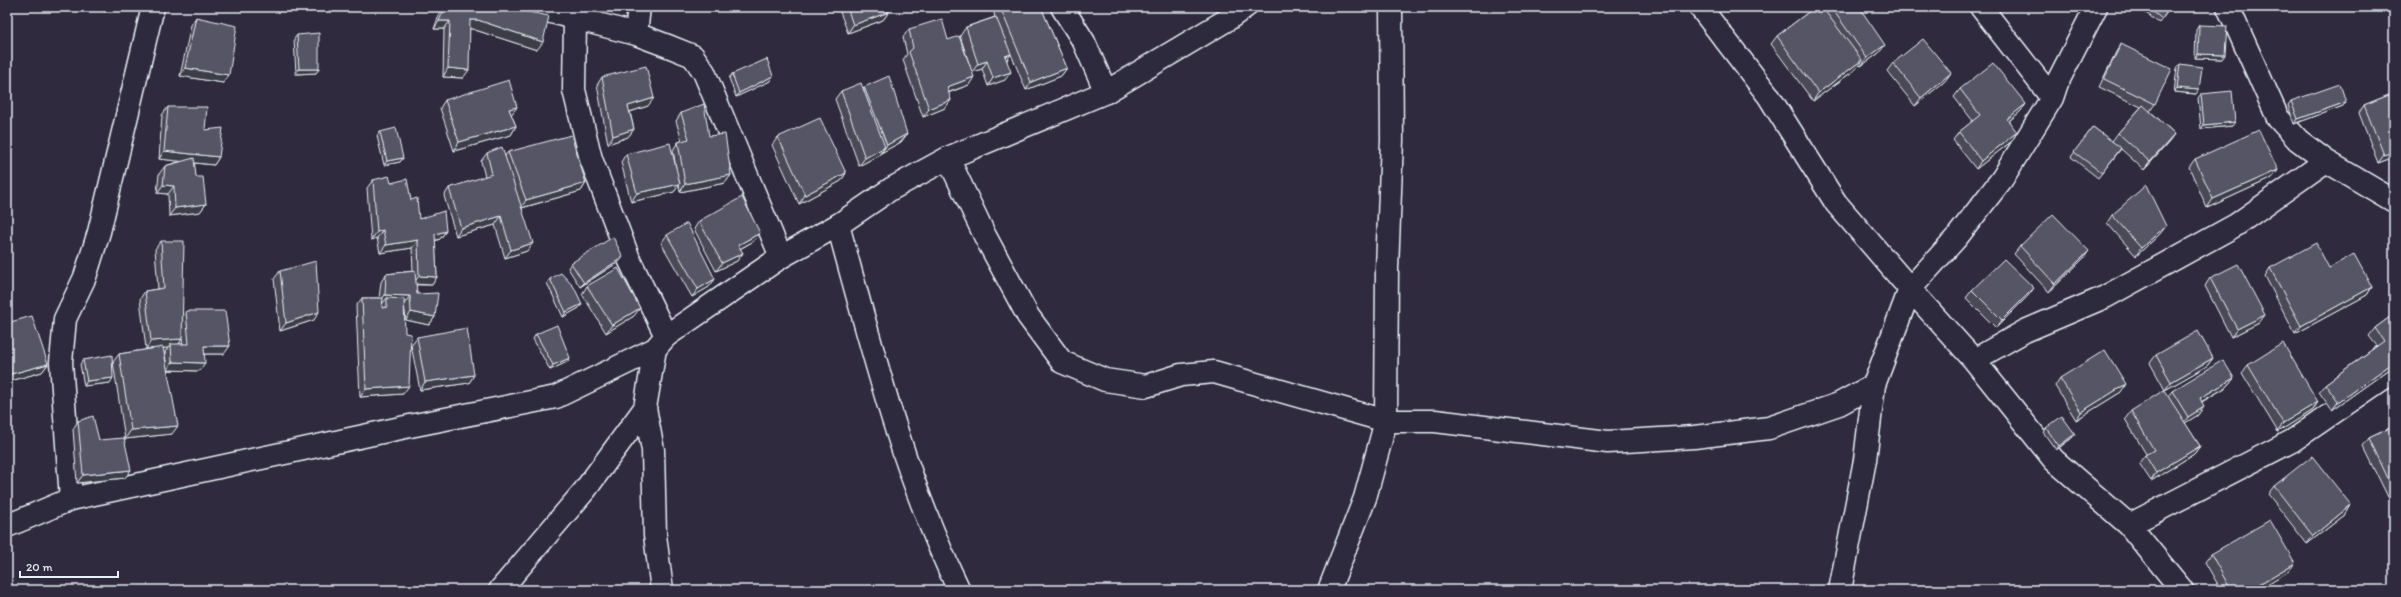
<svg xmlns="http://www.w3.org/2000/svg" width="2401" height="597" font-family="Itim,sans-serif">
<rect width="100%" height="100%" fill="#2f2a3d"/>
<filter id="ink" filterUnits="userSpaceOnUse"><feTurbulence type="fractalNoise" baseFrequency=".025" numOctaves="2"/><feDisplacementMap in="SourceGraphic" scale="8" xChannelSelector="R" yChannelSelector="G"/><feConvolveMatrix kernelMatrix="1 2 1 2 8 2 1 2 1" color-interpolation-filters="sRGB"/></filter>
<g filter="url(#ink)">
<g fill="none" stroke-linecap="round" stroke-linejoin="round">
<defs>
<path id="minor" d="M532,7L636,34L668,46L693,56L704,72L781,257
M1062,7L1084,42L1106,92
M1700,7L1768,95L1836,203L1910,289L1974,360L2054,460L2129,525L2182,590
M1981,7L2052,98
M2228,7L2278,118L2298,140L2326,161L2394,201
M575,20L574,90L591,159L629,259L666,336
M636,34L639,7
M948,158L985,236L1028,316L1062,362L1105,380L1146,386L1181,375L1214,372L1386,421H1435L1608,442L1694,437L1769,428L1839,404L1874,385
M838,225C872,348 903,475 959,590
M1974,360L2025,331L2105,297L2236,225L2326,161
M645,408L653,450L655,535L662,590
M71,499L61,362L65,319L85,277L99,232L153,7
M2129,525L2292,441L2394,371
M500,590L585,490L645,408L655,349
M1329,590L1365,498L1386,421L1387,269L1392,140L1391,7
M1840,590L1865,460L1874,385L1910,289L1957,237L2002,179L2052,98L2057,83L2096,7"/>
<path id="tertiary" d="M7,526L71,499L410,426L556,397L655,349L666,336L781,257L838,225L891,189L948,158L1106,92L1230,18L1245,7"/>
</defs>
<use href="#minor" stroke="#e8f1f8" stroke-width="25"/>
<use href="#tertiary" stroke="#e8f1f8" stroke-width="25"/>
<use href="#minor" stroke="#2f2a3d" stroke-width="22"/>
<use href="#tertiary" stroke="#2f2a3d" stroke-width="22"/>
</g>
<path fill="#4b4957" stroke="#e8f1f8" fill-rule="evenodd" d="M96,7H108L105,12Z
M442,7H505L537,50L472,29L470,28L463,78L443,77L444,29H434Z
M838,7H887L889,12L883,20L848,33Z
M998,7H1041L1067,68L1061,76L1026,90L1011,54L1007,60L1005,80L988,86L982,69L973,72L969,85L948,93L951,100L945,108L923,117L903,60L907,54L903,37L909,29L948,40L970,66L960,36L966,27L995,17L994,14Z
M1815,7H1859L1879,53L1861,66L1859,64L1856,69L1813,101L1771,44L1777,36Z
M2138,7H2171L2159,23Z
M196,17L223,83L180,76L191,25Z
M2199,25L2222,59L2195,58L2196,30Z
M297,35L319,69L316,73L296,74L294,39Z
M2121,44L2155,104L2150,111L2175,134L2169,142L2144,170L2121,149L2098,178L2071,157L2093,127L2116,145L2112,141L2118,133L2141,107L2099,87L2116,52Z
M1893,63L1945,81L1915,106L1887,71Z
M2180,64L2196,94L2174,92L2177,68Z
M732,74L770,81L736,97L729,78Z
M602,77L648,106L630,112L634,129L628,137L608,144L597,85Z
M864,87L907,134L901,142L881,153L879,155L859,166L835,99L841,91L863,88Z
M1960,89L2026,104L2020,112L2009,121L2012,141L1976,169L1953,140L1959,132L1973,121L1954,97Z
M2394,93V157L2378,163L2359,113L2364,105Z
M2201,94L2232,126L2201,129L2198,98Z
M445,100L517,107L511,114L516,126L511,135L454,151L440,108Z
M2291,101L2346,102L2343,106L2294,124L2288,105Z
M168,107L205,130L219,157L214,165L194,163L196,177L206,204L200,212L169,216L168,194L157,193L159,174L165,166L181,161L159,159L162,115Z
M681,113L709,136L731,175L725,183L680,192L679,185L674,192L631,202L621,162L626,154L676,168L673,150L678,142L682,141L676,121Z
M380,132L403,158L400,162L384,165L377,136Z
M778,137L846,173L841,181L799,204L772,145Z
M508,152L586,183L581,191L522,208L527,251L505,258L495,225L456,236L444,196L449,188L485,177L481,161L487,153L505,156Z
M2195,159L2278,170L2272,178L2207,208L2189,167Z
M373,180L391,183L411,200L419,219L446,231L440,239L435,241L437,277L432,285H416L417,294L435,317L429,325L406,320L404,304L403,394L360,397L356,306L362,298H379L381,282L386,274L413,271L412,248L380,253L377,238L371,240L367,188Z
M2112,215L2160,234L2136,256L2107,223Z
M699,221L754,241L740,249L743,253L737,261L716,271L694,229Z
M667,235L715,279L709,287L692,297L661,243Z
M161,241L183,316L186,311L224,354H204L199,371L167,370L172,434L125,439L113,362L119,354L150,349H146L140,299L145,291L158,289L155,249ZM182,339L183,344H179ZM163,348H168L165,352L166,362Z
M2020,246L2083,259L2049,292L2014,254Z
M620,261L580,287L568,268L571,263Z
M2270,268H2329L2372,287L2367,295L2295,334L2265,276Z
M280,271L314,320L280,331L274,279Z
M2210,278L2259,323L2231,337L2205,286Z
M550,279L582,304L579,308L563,317L547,283Z
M587,286L634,316L606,333L582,294Z
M1972,290L2028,296L1996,328L1966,298Z
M2394,314V366L2332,410L2319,392L2325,384L2377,346L2369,336L2375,328Z
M7,323L48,364L42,372L7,382Z
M536,334L570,358L567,362L550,370L533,339Z
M417,337L474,375L469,383L420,390L411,345Z
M2156,355L2213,358L2207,366L2165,390L2150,363Z
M83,360L110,383L84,386L80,364Z
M2248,365L2318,402L2313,410L2278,432L2242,373Z
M2060,378L2121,392L2076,420L2055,386Z
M2234,378L2228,386L2202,402L2198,415L2185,423L2200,446L2194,454L2151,481L2139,463L2145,455L2146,454L2125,419L2131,411L2168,396L2172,391Z
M78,421L99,440L125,478L77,483L73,429Z
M2394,426V494L2388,497L2363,446L2369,438Z
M2046,428L2075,434L2072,438L2056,450L2043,432Z
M2274,486L2351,505L2346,514L2307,544L2268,494Z
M2211,554L2289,571L2257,590H2221L2205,562Z"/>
<path fill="#3d3c47" stroke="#e8f1f8" d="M889,12L883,20L848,33L853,25Z
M470,20H478L543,42L537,50L472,29L464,28Z
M439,21H450L444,29H434Z
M1885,45L1879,53L1861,66L1867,58Z
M1011,54L1005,62V56Z
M2198,54L2225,55L2222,59L2195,58Z
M1862,60L1856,69L1813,101L1818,93Z
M987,61L982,69L972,72L978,64Z
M185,68L229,75L223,83L180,76Z
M448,68L469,70L463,78L443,77Z
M1067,68L1061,76L1026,90L1031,82Z
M299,69H319L316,73L296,74Z
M1011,72L1005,80L988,86L993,78Z
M1951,73L1945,81L1915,106L1921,98Z
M773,76L770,81L736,97L739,93Z
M974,77L969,85L941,95L947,87Z
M2177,88L2199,90L2196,94L2174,92Z
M654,98L648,106L623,114L628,106Z
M951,100L945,108L923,117L929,109Z
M2346,102L2343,106L2294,124L2298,119Z
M2026,104L2020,112L2001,127L2007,119Z
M517,107L511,115L509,109Z
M2235,122L2232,126L2201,129L2204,125Z
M516,126L511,135L454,151L459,142Z
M634,129L628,137L608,144L613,136Z
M2017,132L2012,141L1976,169L1981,161Z
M907,134L901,142L881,153L887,145Z
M2175,134L2169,142L2144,170L2150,162Z
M885,147L879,155L859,166L865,158Z
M164,151L219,157L214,165L159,159Z
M2394,151V157L2378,163L2384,155Z
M403,158L400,162L384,165L387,161Z
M2278,170L2272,178L2207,208L2213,199Z
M846,173L841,181L799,204L805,195Z
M731,175L725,183L680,192L685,184Z
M586,183L581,191L521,208L526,200Z
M680,184L674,192L631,202L637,193Z
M163,185L174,186L168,194L157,193Z
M206,204L200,212L169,216L175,208Z
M501,216L495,225L456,236L461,228Z
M2166,226L2160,234L2136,256L2141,248Z
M383,230L377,238L371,240L377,232Z
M446,231L440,239L429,242L435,234Z
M760,233L754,241L732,253L738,245Z
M418,240L412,248L380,253L386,245Z
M533,243L527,251L505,258L511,250Z
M2089,251L2083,259L2049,292L2055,284Z
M743,253L737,261L716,271L722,263Z
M623,257L620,261L580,287L584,283Z
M419,276L437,277L432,285L413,284Z
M715,279L709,287L692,297L698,289Z
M2372,287L2367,295L2295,334L2301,326Z
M2034,288L2028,296L1996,328L2002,320Z
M385,295L410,296L404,304L387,298L383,303H379Z
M582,304L579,308L563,317L566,312Z
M640,308L634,316L606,333L612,325Z
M319,312L314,320L280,331L286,323Z
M411,312L435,317L429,325L406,320Z
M2265,315L2259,323L2231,337L2237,329Z
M182,339L177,347L171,344L168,348L146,349L151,341Z
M204,346H230L224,354H198Z
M570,358L567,362L550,370L553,365Z
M2213,358L2207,366L2165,390L2171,382Z
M172,362L205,363L199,371L167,370Z
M2394,362V366L2332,410L2338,402Z
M48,364L42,372L7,382V380L11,374Z
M474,375L469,383L420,390L425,382Z
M113,378L110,383L84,386L87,381Z
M2234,378L2228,386L2194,406L2200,398Z
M2126,384L2121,392L2076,420L2081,412Z
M409,386L403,394L360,397L366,389Z
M2318,402L2313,410L2278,432L2283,423Z
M2204,407L2198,415L2182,425L2188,417Z
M178,426L172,434L125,439L131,430Z
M2075,434L2072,438L2056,450L2059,446Z
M2200,446L2194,454L2151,481L2156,473Z
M131,470L125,478L77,483L83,475Z
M2393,489H2394V494L2388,497Z
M2351,505L2346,514L2307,544L2313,536Z
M2295,563L2289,571L2257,590H2249Z"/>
<path fill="#575565" stroke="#e8f1f8" d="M445,7H505L549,16L543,42L478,20H470L469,70L448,68L450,21H439Z
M847,7H887L889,12L853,25Z
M1000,7H1041L1067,68L1031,82Z
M1815,7H1822L1862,60L1818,93L1777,36Z
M1831,7H1859L1885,45L1867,58Z
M2147,7H2170L2162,19Z
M196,17L237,26L229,75L185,68Z
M996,17L1011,54L1005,56L1011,72L993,78L987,61L978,64L966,27Z
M942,19L948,40L959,36L974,77L947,87L951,100L929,109L909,52L913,48L909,29Z
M2199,25L2227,26L2225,55L2198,54Z
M319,33V69H299L297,35Z
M1923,39L1951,73L1921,98L1893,63Z
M2121,44L2172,69L2155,104L2104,79Z
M767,59L773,76L739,93L732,74Z
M1993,63L2026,104L2007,119L2017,132L1981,161L1959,132L1980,115L1960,89Z
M2180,64L2202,67L2199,90L2177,88Z
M646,66L654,98L628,106L634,129L613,136L602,77Z
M889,76L907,134L887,145L864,87Z
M509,80L517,107L509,109L516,126L459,142L445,100Z
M861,83L885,147L865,158L841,91Z
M2340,84L2346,102L2298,119L2291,101Z
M2232,91L2235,122L2204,125L2201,94Z
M2394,93V151L2384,155L2364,105Z
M704,104L709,136L725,134L731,175L685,184L678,142L689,139L681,113Z
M2143,105L2175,134L2150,162L2118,133Z
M168,107H207L205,130L223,128L219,157L164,151Z
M820,118L846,173L805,195L778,137Z
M2093,127L2121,148L2102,173L2074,152Z
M396,128L403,158L387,161L380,132Z
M2259,130L2278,170L2213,199L2195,159Z
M571,135L586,183L526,200L508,152Z
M670,143L680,184L637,193L626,154Z
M502,147L533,243L511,250L501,216L461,228L449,188L492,174L487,153Z
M194,158L196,177H203L206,204L175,208L174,186L163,185L165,166Z
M389,176L391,183L407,179L411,200L417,198L419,219L444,211L446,231L435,234L437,277L419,276L418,240L386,245L383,230L377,232L373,180Z
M2146,185L2166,226L2141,248L2112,215Z
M742,197L760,233L738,245L743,253L722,263L699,221Z
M2053,214L2089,251L2055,284L2020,246Z
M687,223L715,279L698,289L667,235Z
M613,237L623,257L584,283L571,263Z
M161,241H184L182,339L151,341L145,291L164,288Z
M2316,243L2329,268L2354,254L2372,287L2301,326L2270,268Z
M2004,259L2034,288L2002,320L1972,290Z
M316,261L319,312L286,323L280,271Z
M2238,264L2265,315L2237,329L2210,278Z
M618,268L640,308L612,325L587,286Z
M415,271L417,294L438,293L435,317L411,312L410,296L385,295L386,274Z
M561,273L574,287L582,304L566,312L550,279Z
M362,298H383L382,308L387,307V298L404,299L405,333L411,334L409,386L366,389Z
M186,311H225L230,346H204L205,363L172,362L171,344H189Z
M2394,314V362L2338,402L2325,384L2384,341L2375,328Z
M32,316L48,364L11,374L7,363V323Z
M557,325L570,358L553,365L536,334Z
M467,328L474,375L425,382L417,337Z
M2198,331L2213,358L2171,382L2156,355Z
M2283,343L2318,402L2283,423L2248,365Z
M163,347L178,426L131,430L119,354Z
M2105,350L2126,384L2081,412L2060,378Z
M112,355L113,378L87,381L83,360Z
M2223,360L2234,378L2200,398L2204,407L2188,417L2172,391Z
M2164,390L2200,446L2156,473L2145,455L2154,450L2131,411Z
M93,416L99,440L124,438L131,470L83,475L78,421Z
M2062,416L2075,434L2059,446L2046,428Z
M2394,426V489H2393L2369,438Z
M2312,456L2351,505L2313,536L2274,486Z
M2270,520L2295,563L2249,590H2231L2211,554Z"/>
</g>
<rect width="2401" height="597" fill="none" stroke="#2f2a3d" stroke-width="24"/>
<rect x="12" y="12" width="2377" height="573" fill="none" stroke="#e8f1f8" stroke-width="1.5" filter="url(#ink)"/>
<path d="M20 571v6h98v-6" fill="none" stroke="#e8f1f8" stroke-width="2"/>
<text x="26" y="571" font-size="12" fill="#e8f1f8" stroke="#2f2a3d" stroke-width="3" paint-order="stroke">20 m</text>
</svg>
